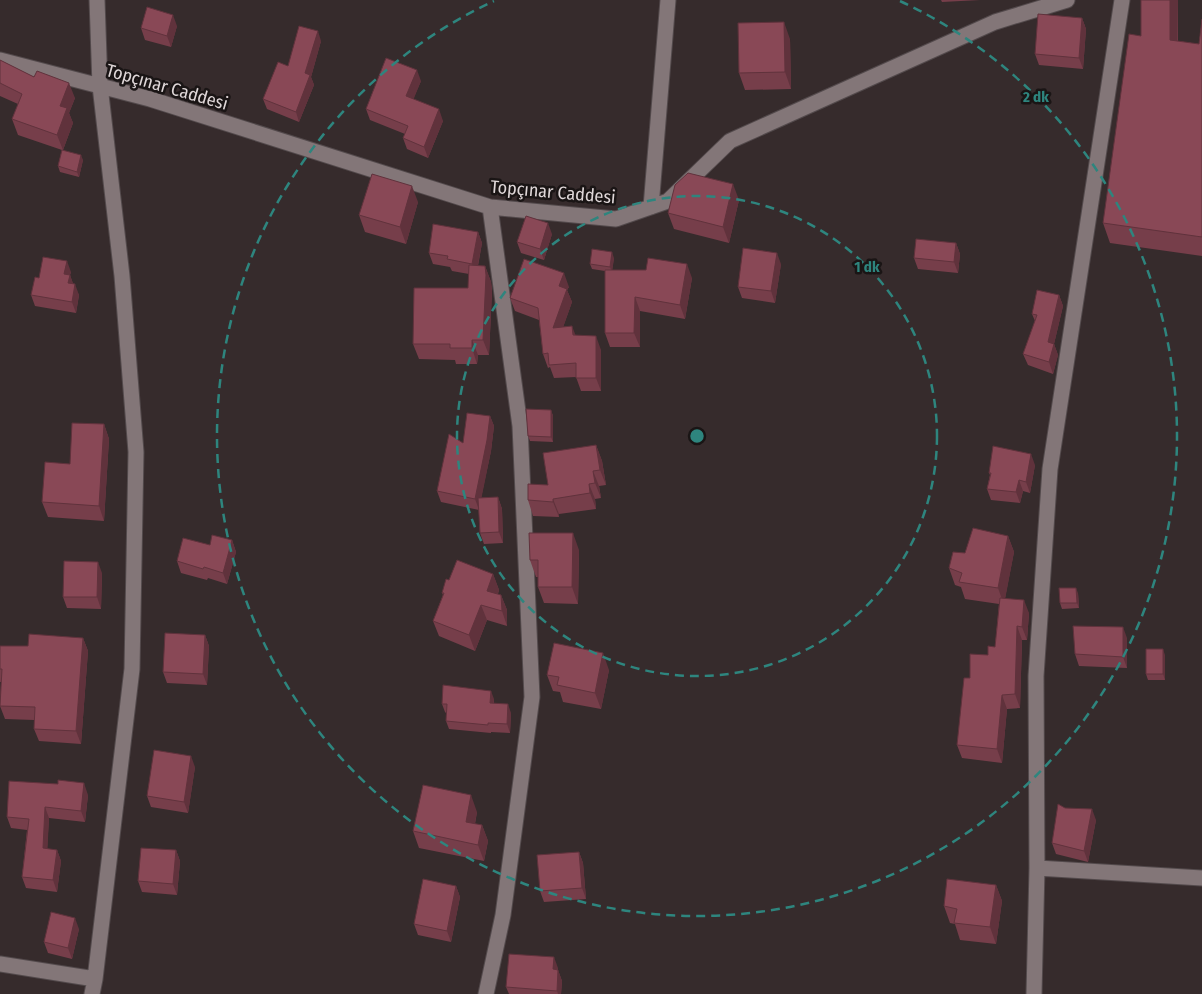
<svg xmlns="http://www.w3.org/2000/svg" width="1202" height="994" font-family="'Fira Sans Condensed',sans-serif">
<rect width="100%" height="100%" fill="#362b2c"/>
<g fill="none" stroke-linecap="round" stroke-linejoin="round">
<defs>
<path id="minor" d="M0,60L150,99L490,207L616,219L668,201L730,141L995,22L1067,0
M651,207L668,0
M1037,868L1202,878
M0,964L95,979
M92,994L95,979L132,669L136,452L122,276L100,86L97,0
M486,994L503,915L532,697L520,426L490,207
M1034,994L1037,868L1036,676L1050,469L1122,0"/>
</defs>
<use href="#minor" stroke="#534a4c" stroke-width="17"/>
<use href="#minor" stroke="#837678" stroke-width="15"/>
</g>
<path fill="#763e4a" d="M941,0H980L942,2Z
M1178,0V41L1199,44L1202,19V256L1110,243L1103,223L1141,36Z
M1082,18L1086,29L1083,69L1039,65L1035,54Z
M177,26L171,47L145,40L141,28Z
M790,39L791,89L745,90L739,73Z
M321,41L311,77L314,85L299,122L267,109L263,99Z
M0,60L75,98L69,113L73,123L63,150L83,160L79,177L60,172L58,166L62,150L18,135L12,119L18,104L0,96Z
M421,81L413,99L443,121L428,158L407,149L403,138L405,134L370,120L366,109Z
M739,200L729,243L674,229L668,213Z
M418,202L406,244L365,232L359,215Z
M478,232L482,243L478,266H485L491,282L492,291L489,355H478L477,364H456L455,360L419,359L413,344L468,288L469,274L452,271L450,267L433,264L429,253Z
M552,234L544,260L521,253L517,242Z
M956,243L960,254L958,273L918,269L914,258Z
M614,258L612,270L692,278L685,319L640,311V347H610L605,333V271L592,269L590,264Z
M781,264L775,303L742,298L738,287Z
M71,272L70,275L73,284L79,295L76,313L35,306L31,295L39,278Z
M569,287L567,290L572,302L563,327L576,336L601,350V391H581L576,377L554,378L550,367L548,368L543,354L539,320L515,311L510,298Z
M1059,295L1063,306L1054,344L1058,355L1053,374L1028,365L1023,354L1035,321L1032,314Z
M551,410L553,416V442L530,441L528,436Z
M490,416L494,426L491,451L481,498L498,497L502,509L503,543L484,544L480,533L479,510L441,502L437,491L463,443Z
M104,424L109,439L104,521L48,517L42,502L70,464Z
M596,445L602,461L606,485L599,486L601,498L595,499L596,509L559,514V517L533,516L528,500L548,485Z
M1035,465L1030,493L1023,491L1020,503L991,500L987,489L990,475L989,473Z
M1008,536L1014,552L1005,598L1029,613L1027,640H1022L1020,708L1007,709L1002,763L962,758L957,745L970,678L995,647L999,604L965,599L961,587L955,585L949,568L965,553Z
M232,540L236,552L227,584L208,578L207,580L181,573L177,561L210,545Z
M579,550L578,604L544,603L538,587V577H536L530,560Z
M102,573L101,609L67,608L63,597Z
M493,574L499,590L498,594L501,595L507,610V626L487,620L475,651L439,636L433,621L443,595L442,593L449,580Z
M1078,593L1079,608L1062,609L1060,603Z
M205,635L209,646L207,685L167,683L163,672Z
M83,638L88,651L81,744L39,741L34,729V720L5,719L0,706L1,682H0V646H28Z
M1127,638V668L1079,666L1075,654Z
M1165,655V680H1148L1146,674Z
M609,670L601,709L563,702L560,692L553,691L547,675Z
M494,699V704L511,713L510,733L491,732V733L449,729L446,721V713L445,712L442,704Z
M195,767L188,813L151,807L147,796Z
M88,795L85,822L49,818L47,849L57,850L61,861L57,892L26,888L22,877L27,830L11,828L7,817Z
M1065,808L1096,820L1088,862L1056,854L1052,843Z
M477,812L475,824L482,825L488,841L484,861L419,848L413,831Z
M176,850L180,861L177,895L142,892L138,881Z
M579,852L583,863L586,899L544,902L540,891Z
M996,885L1002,901L996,944L960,940L955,924L950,923L944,906Z
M456,886L460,897L451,942L418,935L414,924Z
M79,929L72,959L48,953L44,942Z
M558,968V970L562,981L561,994H509L506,987Z"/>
<path fill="#60323c" d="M1170,0H1178L1177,60L1170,40Z
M173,15L177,26L171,47L167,36Z
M1082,18L1086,29L1083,69L1079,58Z
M784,22L790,39L791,89L785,72Z
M318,31L321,41L311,77L314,85L299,122L296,112L305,73Z
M417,70L421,81L410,108L406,96Z
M69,83L75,98L69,113L73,123L63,150L57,135L60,106Z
M439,109L443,121L428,158L424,147Z
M81,155L83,160L79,177L77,172Z
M733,184L739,200L729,243L723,227Z
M412,186L418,202L406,244L400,227Z
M548,223L552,234L544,260L540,249Z
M478,232L482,243L476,275L472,264Z
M956,243L960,254L958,273L954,262Z
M612,252L614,258L612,273L610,267Z
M777,253L781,264L775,303L771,291Z
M67,261L71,272L70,275L74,286L72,294L64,274Z
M687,264L692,278L685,319L680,305Z
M485,266L491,282L492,291L489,355L483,340Z
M564,273L569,287L567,290L572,302L558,342L553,328L559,286Z
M75,284L79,295L76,313L72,302Z
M1059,295L1063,306L1054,344L1058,355L1053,374L1049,362L1048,342Z
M635,297L640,311V347L634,333Z
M572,326L577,339L573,335Z
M596,336L601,350V391L596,378Z
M472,340L478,355L477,364L472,348Z
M551,410L553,416V442L551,437Z
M490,416L494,426L491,451L479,510L475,499Z
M104,424L109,439L104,521L99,506Z
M596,445L602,461L606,485L600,470Z
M1031,454L1035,465L1030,493L1026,482Z
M593,471L599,486L601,498L595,483Z
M1019,480L1023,491L1020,503L1016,492Z
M589,484L595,499L596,509L590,493Z
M498,497L502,509L503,543L499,532Z
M553,499L559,514V517L553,502Z
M573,533L579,550L578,604L572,587Z
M1008,536L1014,552L1004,605L998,588Z
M232,540L236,552L227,584L223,573Z
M98,562L102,573L101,609L97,597Z
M493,574L499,590L493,606L487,591Z
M1076,588L1078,593L1079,608L1077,603Z
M501,595L507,610V626L502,611Z
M1024,600L1029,613L1027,640L1022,627Z
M481,605L487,620L475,651L469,635Z
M1017,626L1022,640L1020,708L1015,694Z
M1123,627L1127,638V668L1123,657Z
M205,635L209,646L207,685L203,674Z
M83,638L88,651L81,744L76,731Z
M1163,649L1165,655V680L1163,674Z
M603,653L609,670L601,709L595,693Z
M491,691L494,699L493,712L490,703Z
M1002,695L1007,709L1002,763L997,749Z
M508,704L511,713L510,733L507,724Z
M191,756L195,767L188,813L184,802Z
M84,783L88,795L85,822L81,811Z
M471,795L477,812L472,838L466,822Z
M45,807L49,818L47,859L43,848Z
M1092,809L1096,820L1088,862L1084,851Z
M482,825L488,841L484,861L478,845Z
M57,850L61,861L57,892L53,880Z
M176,850L180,861L177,895L173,884Z
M579,852L583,863L586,899L582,888Z
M996,885L1002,901L996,944L990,927Z
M456,886L460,897L451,942L447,931Z
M75,918L79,929L72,959L68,948Z
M554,957L558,968L557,980L553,969Z
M558,970L562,981L561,994H558L557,991Z"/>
<path fill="#894856" stroke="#60323c" d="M1141,0H1170V40L1199,44L1202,19V237L1103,223L1129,34L1141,36Z
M147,7L173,15L167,36L141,28Z
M1038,14L1082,18L1079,58L1035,54Z
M784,22L785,72L739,73L738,23Z
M299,26L318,31L305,73L310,75L296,112L263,99L278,62L288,66Z
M386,58L417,70L406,96L439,109L424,147L403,138L408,126L366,109Z
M0,60L34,77L37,71L69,83L60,106L67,108L57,135L12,119L22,94L0,83Z
M62,150L81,155L77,172L58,166Z
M688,173L733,184L723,227L668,213L675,185Z
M372,174L412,186L400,227L359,215Z
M526,216L548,223L540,249L517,242Z
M433,224L478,232L472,264L447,259L448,256L429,253Z
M916,239L956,243L954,262L914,258Z
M743,248L777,253L771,291L738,287Z
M592,249L612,252L610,267L590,264Z
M43,257L67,261L64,274L70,275L68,283L75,284L72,302L31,295L35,277L39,278Z
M648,258L687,264L680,305L635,297L634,333H605V270H646Z
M524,259L564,273L559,286L567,289L553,328L572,326L573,335L596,336V378H576V363L549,365L548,353L543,354L538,308L510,298Z
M469,265L485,266L486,275L483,340H472V348H450V344H413L414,288H468Z
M1037,290L1059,295L1048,342L1054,344L1049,362L1023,354L1037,315L1032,314Z
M526,409L551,410V437L528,436Z
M467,413L490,416L487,440L475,499L437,491L449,434L463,443Z
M72,423L104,424L99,506L42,502L45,462L70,464Z
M596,445L600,470L593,471L595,483L589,484L590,493L553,499V502L528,500V484L548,485L543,453Z
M993,446L1031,454L1026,482L1019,480L1016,492L987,489L991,473H989Z
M498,497L499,532L480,533L478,498Z
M973,528L1008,536L998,588L959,582L962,573L949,568L953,552L965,553Z
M529,533H573L572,587H538V560H530Z
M212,535L232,540L223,573L204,567L203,569L177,561L183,538L210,545Z
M457,560L493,574L487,591L501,595L502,611L481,605L469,635L433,621L444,593H442L446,579L449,580Z
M64,561L98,562L97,597H63Z
M1059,588H1076L1077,603H1060Z
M1000,598L1024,600L1022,627L1017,626L1015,694L1002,695L997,749L957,745L964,678H970V654L988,655V646L995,647Z
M1073,626L1123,627V657L1075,654Z
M165,633L205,635L203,674L163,672Z
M29,634L83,638L76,731L34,729L35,707L0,706L2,669H0V646H28Z
M554,643L603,653L595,693L557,685L559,677L547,675Z
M1146,649H1163V674H1146Z
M443,685L491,691L490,703L508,704L507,724L488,723V725L446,721L447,704H442Z
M154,750L191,756L184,802L147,796Z
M58,780L84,783L81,811L45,807L43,848L57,850L53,880L22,877L29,819L7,817L9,781L58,784Z
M423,785L471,795L466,822L482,825L478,845L413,831Z
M1058,804L1065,808L1092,809L1084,851L1052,843Z
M141,848L176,850L173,884L138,881Z
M579,852L582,888L540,891L537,855Z
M423,879L456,886L447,931L414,924Z
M947,879L996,885L990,927L954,923L957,909L944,906Z
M51,912L75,918L68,948L44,942Z
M509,954L554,957L553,969L558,970L557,991L506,987Z"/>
<g fill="none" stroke="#2e857e" stroke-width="2.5" stroke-dasharray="9 6">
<circle cx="697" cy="436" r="240"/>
<path d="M900 1A480 480 0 1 1 494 1"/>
</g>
<g text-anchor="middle" stroke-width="5" stroke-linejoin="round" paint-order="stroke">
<g font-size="18" fill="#dfd7d8" stroke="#1a1515">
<text transform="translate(167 87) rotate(16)" y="6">Topçınar Caddesi</text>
<text transform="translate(553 192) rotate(5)" y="6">Topçınar Caddesi</text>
</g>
</g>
<circle cx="697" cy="436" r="8" fill="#2e857e" stroke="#1a1515" stroke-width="2.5"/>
<g font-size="15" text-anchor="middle" font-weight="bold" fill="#2e857e" stroke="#1a1515" stroke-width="5" stroke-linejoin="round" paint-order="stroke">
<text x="1036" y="102">2 dk</text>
<text x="867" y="272">1 dk</text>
</g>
</svg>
